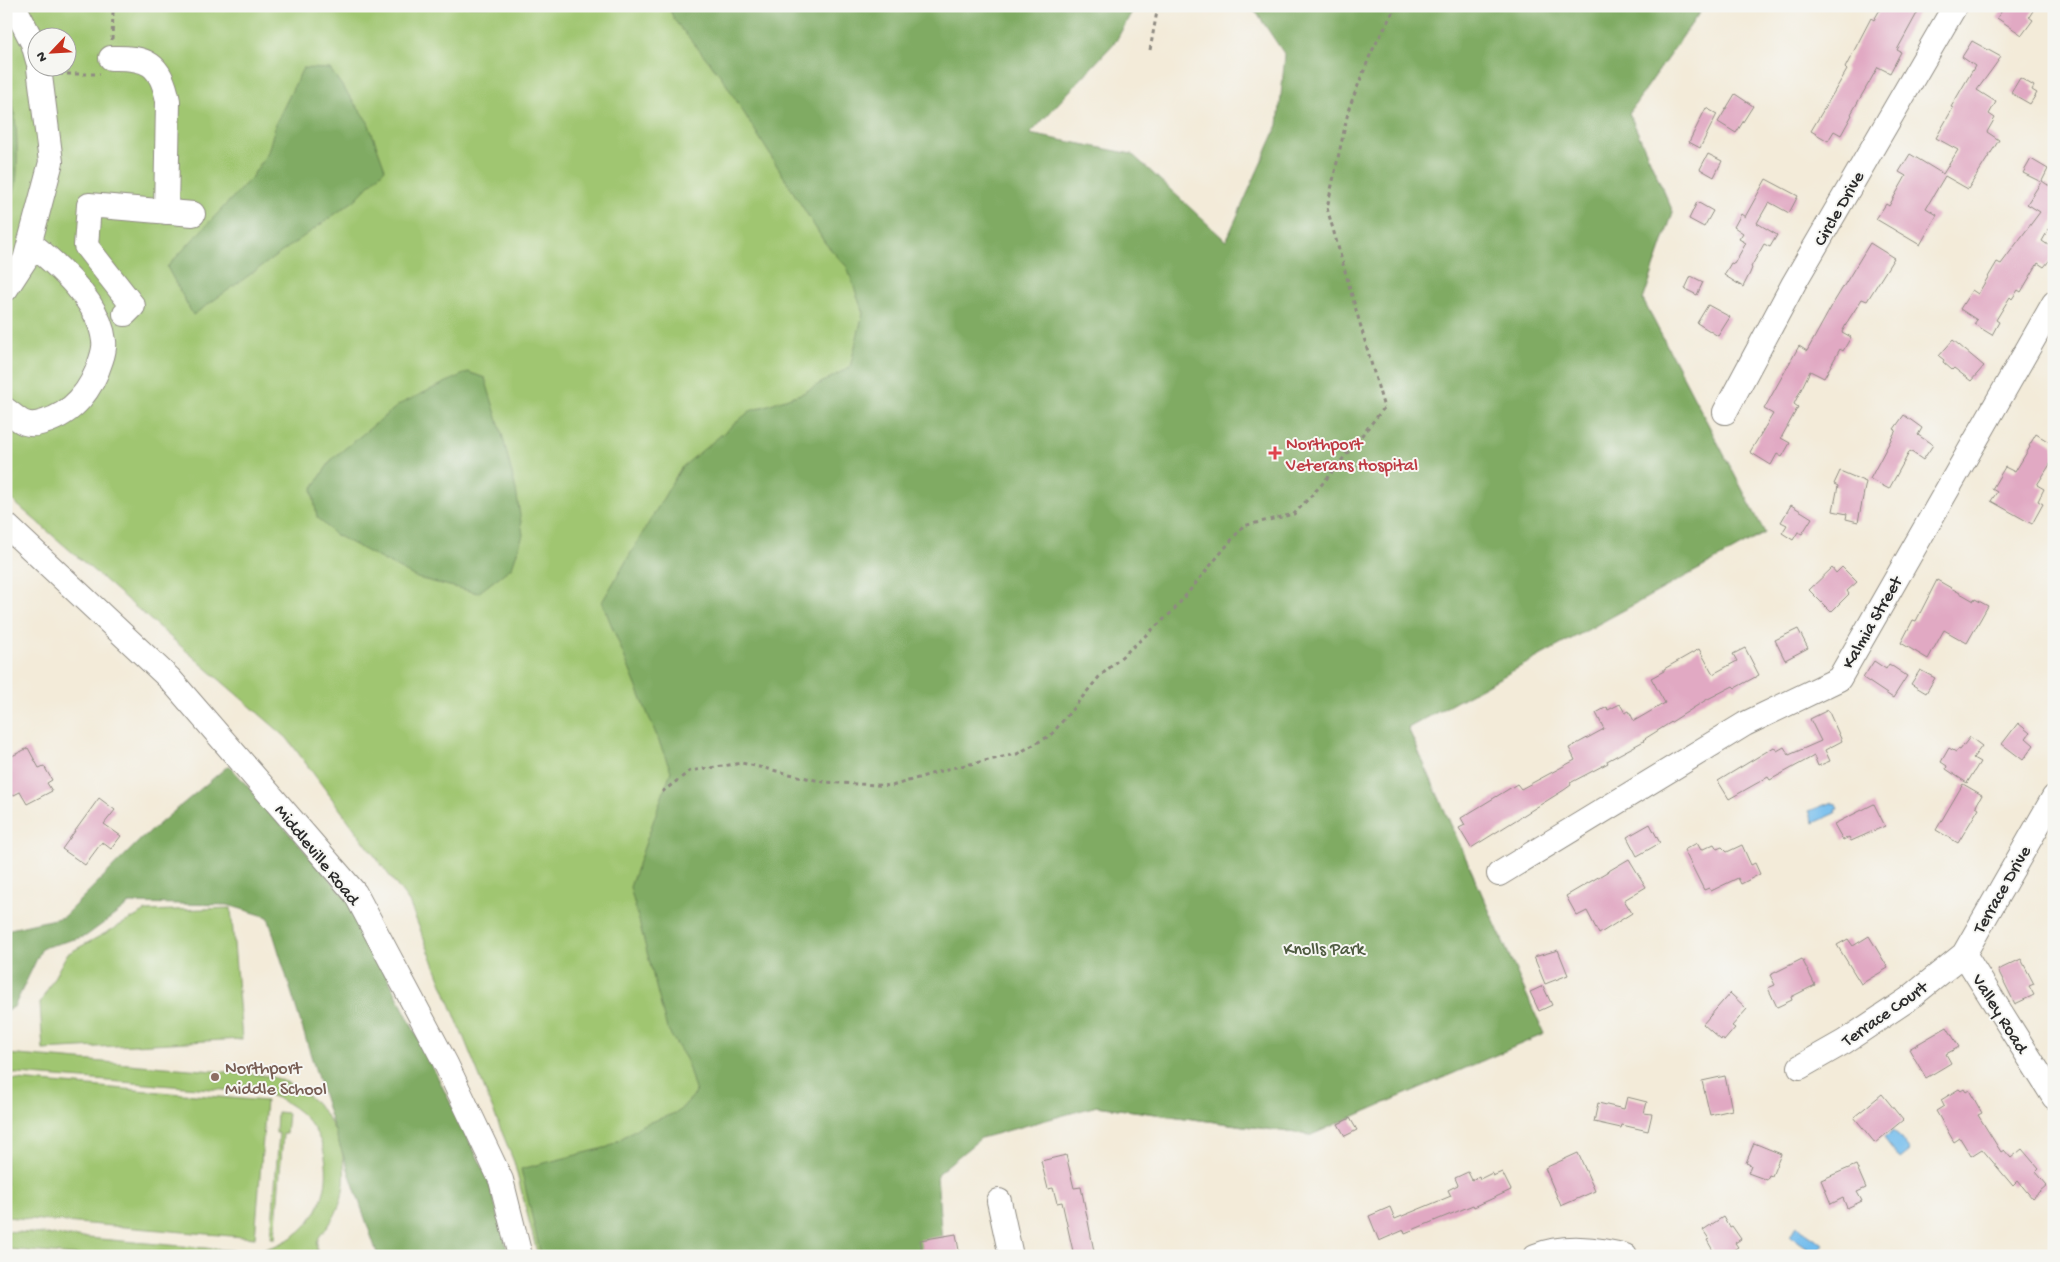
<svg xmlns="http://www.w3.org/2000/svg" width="2060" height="1262" font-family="'Gochi Hand',sans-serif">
<rect width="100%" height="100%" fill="#f6f6f2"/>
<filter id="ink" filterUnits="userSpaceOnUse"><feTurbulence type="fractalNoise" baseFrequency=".02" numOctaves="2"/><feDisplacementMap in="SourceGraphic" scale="10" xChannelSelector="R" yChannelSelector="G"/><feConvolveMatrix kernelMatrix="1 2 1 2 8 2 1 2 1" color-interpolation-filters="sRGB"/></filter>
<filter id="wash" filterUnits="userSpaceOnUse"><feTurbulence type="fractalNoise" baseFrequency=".0096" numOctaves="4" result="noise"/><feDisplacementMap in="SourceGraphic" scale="20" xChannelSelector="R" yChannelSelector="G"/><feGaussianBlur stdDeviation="1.12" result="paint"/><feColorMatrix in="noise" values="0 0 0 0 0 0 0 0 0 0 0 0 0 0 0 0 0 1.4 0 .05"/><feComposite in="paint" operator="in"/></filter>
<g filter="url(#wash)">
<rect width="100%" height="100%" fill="#f3ebd9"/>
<path fill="#a0c671" stroke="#66784e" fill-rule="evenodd" d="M6,6H861L1294,652L1578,58L1704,6L1629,113L1673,212L1643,300L1765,533L1408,728L1544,1034L1311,1135L1096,1106L980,1136L842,1256H538L514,1162L409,902L287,738L6,495ZM38,38H68V68H38Z
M231,908L242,1039L43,1050L40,1003L67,954L146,911Z
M6,1054L263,1075C321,1085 356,1145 341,1200C338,1209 334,1218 329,1225C326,1230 319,1235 318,1240C316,1245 317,1251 317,1256H86L6,1249V1231L240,1251C341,1254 360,1119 262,1093L6,1073Z
M6,1079L266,1101L255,1238L6,1217Z
M277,1112L288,1113L286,1134H283L275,1238H271L279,1133H276Z"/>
<path fill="#80ab63" stroke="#566b47" d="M668,6H1135L1116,41L1030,134L1132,154L1226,241L1278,125L1285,55L1252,6H1704L1629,113L1673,212L1643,300L1765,533L1408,728L1544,1034L1311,1135L1097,1106L981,1138L937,1174L943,1256H541L521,1169L608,1147L642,1125L678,1112L696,1093L686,1059L667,1029L630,887L671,771L602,602L681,468L750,411L803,393L850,367L863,313L847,267L825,243L721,76L675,21Z
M303,68L330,69L368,122L385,169L355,200L193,315L167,267L251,178L268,152L276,123Z
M6,79C17,102 19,157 16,184C15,192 9,201 6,209Z
M468,372L485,378L502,434L516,490L523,535L512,567L478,593L417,578L334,534L317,517L312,489L332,459L400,404Z
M229,765L350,902L488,1178L509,1256H378L330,1117L268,917L228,905L131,903L86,936L42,948L14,1007L6,1011V930L63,917L140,840Z"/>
<path fill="#75bded" stroke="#50748c" d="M1832,802L1833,804L1835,803L1838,809L1835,810L1836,813L1814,823L1809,811Z
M1894,1130L1910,1151L1900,1159L1884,1138Z
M1797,1226L1823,1244L1816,1254L1806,1250L1807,1248L1790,1236Z"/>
<g id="blocks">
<path fill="#e1a9c3" d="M1882,6H1921L1897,50L1901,52L1890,73L1878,67L1851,114L1852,115L1841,135L1834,131L1828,141L1811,131L1847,70L1845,68L1871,18L1874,20Z
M2005,6H2036L2029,17L2033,20L2022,35L1997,18Z
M1972,41L2001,57L1977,90L1996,102L1989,114L1995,118L1987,132L1999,140L1968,189L1945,176L1926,208L1937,215L1920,245L1876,219L1886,204L1889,206L1906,176L1899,172L1910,154L1943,174L1958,150L1936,138L1953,108L1951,107L1975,66L1962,57Z
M2020,78L2034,86L2032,90L2037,93L2030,104L2011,93Z
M1735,94L1753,106L1736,133L1718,122Z
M1706,108L1717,114L1700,148L1689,142Z
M1708,154L1722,161L1714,177L1700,169Z
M2031,159L2048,169L2042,181L2054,189V220L2042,241L2054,249V255L2044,267L2038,263L2021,292L2018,290L2012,299L2010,297L1996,320L1999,322L1992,335L1974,324L1977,320L1960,309L1972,290L1978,294L1997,262L2001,264L2040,212L2027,204L2041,182L2023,173Z
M1766,179L1798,196L1789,213L1769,202L1757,223L1777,235L1770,247L1764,244L1751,267L1752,268L1750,273L1743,287L1724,275L1731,263L1734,264L1746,243L1739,239L1743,233L1734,227L1741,214L1745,217Z
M1697,202L1713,211L1704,227L1689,219Z
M1870,243L1894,258L1867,301L1862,299L1849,319L1842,332L1851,337L1843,351L1840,349L1824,378L1810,371L1794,404L1798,407L1781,438L1790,443L1782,457L1777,454L1771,465L1750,452L1773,414L1764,409L1799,346L1807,351L1834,302Z
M1691,276L1703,282L1697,295L1685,289Z
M1708,305L1730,317L1718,336L1697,323Z
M1953,340L1984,366L1971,381L1954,368L1952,370L1943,362L1944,360L1939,356Z
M1904,415L1922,428L1918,435L1933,445L1923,460L1910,451L1889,489L1870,479L1896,430L1894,429Z
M2036,434L2054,445V458L2037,485L2044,489L2038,501L2043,504L2032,524L1991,501L1997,492L1992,489L2005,467L2015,472L2030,447L2029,446Z
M1840,471L1866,482L1858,522L1846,519L1847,514L1833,511L1838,486L1834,484Z
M1791,505L1812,518L1802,534L1798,532L1793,540L1782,533L1787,525L1781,522Z
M1842,567L1857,582L1847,591L1849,594L1831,612L1809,590L1832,568L1836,573Z
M1937,580L1974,601L1975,599L1988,606L1967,643L1944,630L1928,659L1901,643L1913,620L1916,621Z
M1798,629L1808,648L1785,660L1775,640Z
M1745,648L1759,675L1735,688L1733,686L1706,700L1643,740L1644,741L1607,761L1608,763L1570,783L1571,785L1564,790L1471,848L1459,828L1465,825L1461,818L1517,784L1521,789L1575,760L1569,748L1604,729L1596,713L1607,707L1608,710L1620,704L1625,713L1629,711L1634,721L1665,703L1651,678L1664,671V669L1699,649L1713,674L1737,661L1733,654Z
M1874,661L1886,669L1889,664L1907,676L1893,698L1863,678Z
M1920,670L1935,678L1926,693L1911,684Z
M1828,710L1842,741L1825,750L1830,761L1818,766L1814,756L1770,780L1768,777L1729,799L1718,781L1774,747L1777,751L1784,747L1789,755L1821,741L1810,719Z
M2018,723L2030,733L2026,738L2034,745L2023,760L2002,744Z
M1970,737L1982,746L1973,758L1980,762L1967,783L1946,769L1947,766L1941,762L1949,748L1956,752L1958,749L1960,750Z
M28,748L39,768L44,766L52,780L47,783L52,791L27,804L20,792L6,799V759Z
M1963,784L1982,795L1976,806L1979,808L1958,843L1936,830Z
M99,798L115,810L104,824L121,836L111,849L102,842L85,865L62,849Z
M1874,804L1885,826L1851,841L1849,837L1843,840L1834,824Z
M1650,824L1660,843L1637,856L1627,837Z
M1697,843L1701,850L1714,844L1717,849L1722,847L1727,852L1742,845L1751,865L1755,863L1760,874L1741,884L1738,878L1711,891L1709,888L1704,890L1684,850Z
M1629,859L1646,887L1624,900L1632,913L1599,934L1587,911L1577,916L1566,896Z
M1869,936L1888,968L1861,984L1837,945L1848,939L1853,946Z
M1558,950L1568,975L1545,984L1534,957Z
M1802,959L1815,985L1791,997L1792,1000L1777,1007L1768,988L1775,985L1770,975Z
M2021,959L2034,984L2029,986L2034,995L2015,1004L1998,970Z
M1543,986L1552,1005L1539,1011L1530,992Z
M1730,993L1747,1009L1732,1026L1735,1028L1724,1041L1722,1038L1721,1040L1703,1024Z
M1947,1027L1959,1047L1946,1054L1951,1063L1926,1078L1909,1049Z
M1725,1076L1732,1110L1710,1115L1702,1081Z
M1959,1089L1961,1091L1964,1089L1966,1092L1969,1090L1982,1113L1978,1115L2001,1152L2004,1150L2011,1158L2022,1149L2039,1169L2036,1172L2047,1185L2032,1198L2018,1181L2013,1186L1982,1149L1971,1156L1960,1138L1954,1142L1936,1111L1944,1106L1941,1100Z
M1882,1094L1903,1120L1875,1143L1854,1117Z
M1627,1097L1647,1102L1644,1113L1652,1114L1648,1131L1622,1125L1621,1128L1594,1122L1598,1103L1624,1109Z
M1350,1118L1357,1130L1345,1136L1338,1124Z
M1754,1143L1781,1154L1772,1176L1769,1175L1767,1180L1748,1173L1751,1165L1746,1163Z
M1578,1153L1595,1191L1561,1206L1545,1168Z
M1066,1155L1074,1188L1081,1187L1095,1256H1074L1062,1202L1057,1203L1053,1188L1048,1189L1041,1161Z
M1856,1165L1866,1188L1857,1192L1862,1201L1847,1208L1843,1198L1831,1204L1821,1180Z
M1468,1172L1472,1180L1479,1176L1480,1179L1492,1173L1493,1176L1502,1172L1511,1190L1474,1207L1473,1205L1405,1233L1404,1230L1379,1241L1369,1216L1390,1207L1395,1219L1451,1196L1448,1190L1458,1185L1455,1178Z
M1723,1217L1727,1224L1728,1223L1730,1227L1732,1226L1741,1239L1735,1243L1738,1247L1724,1256H1716L1707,1240L1709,1239L1703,1230Z
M956,1234L960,1256H932L931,1251L922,1252L920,1240Z"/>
</g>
</g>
<g filter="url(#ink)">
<use href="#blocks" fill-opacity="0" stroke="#8f8b82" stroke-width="1"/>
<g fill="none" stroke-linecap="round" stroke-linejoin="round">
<defs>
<path id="minor" d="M14,6L33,43L38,61
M111,58C147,57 161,63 168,101L166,212
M6,289L25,260L51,162L39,68
M125,314L133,306L86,246L89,205L193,214
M6,410C12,414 19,421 25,423C31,425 38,424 44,422C74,413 92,389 101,360C103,354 105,347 104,341C100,303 58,265 30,243
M1725,412L1794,283L1955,6
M6,525L170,679L355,893L446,1064L501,1180L520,1256
M1499,874L1745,724L1839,679L2054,303
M1964,954L2054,1097
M1800,1067L1844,1042L1907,1000L1964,954L2054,797
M999,1201L1011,1256
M1535,1256C1562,1245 1598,1248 1625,1256"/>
</defs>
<use href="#minor" stroke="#8f8b82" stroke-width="26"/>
<path stroke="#8f8b82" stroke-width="3" stroke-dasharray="4 4" stroke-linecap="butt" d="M112,40L113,12L118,6
M1150,50L1158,6
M59,74H100
M662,792L690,771L742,763L824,782L892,786L947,769L1017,754L1051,735L1099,677L1172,612L1243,526L1294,514L1324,482L1384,408L1327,208L1349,108L1371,53L1396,6"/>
<use href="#minor" stroke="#fff" stroke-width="24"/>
</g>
</g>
<path fill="#e0444e" stroke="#f6f6f2" stroke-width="2" d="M1272.5 445.5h5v5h5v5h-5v5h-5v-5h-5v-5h5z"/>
<circle fill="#8d6e63" stroke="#f6f6f2" stroke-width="2" cx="215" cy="1077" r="5"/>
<g text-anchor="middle" stroke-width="4" stroke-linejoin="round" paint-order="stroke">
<g font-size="18" fill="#2b2b2b" stroke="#f6f6f2">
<text transform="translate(1838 208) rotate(-60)" y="6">Circle Drive</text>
<text transform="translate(1871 622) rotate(-60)" y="6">Kalmia Street</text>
<text transform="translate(318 854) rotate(51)" y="6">Middleville Road</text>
<text transform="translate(2001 889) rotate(-60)" y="6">Terrace Drive</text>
<text transform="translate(1884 1013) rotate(-35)" y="6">Terrace Court</text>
<text transform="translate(2001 1013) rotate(58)" y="6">Valley Road</text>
</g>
<g font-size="18" fill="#be3a42" stroke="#f6f6f2" text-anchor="start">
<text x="1286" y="449">Northport<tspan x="1286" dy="21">Veterans Hospital</tspan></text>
</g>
<g font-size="18" fill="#4e5a40" stroke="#f6f6f2">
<text x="1324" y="954">Knolls Park</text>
</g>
<g font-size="18" fill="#785e54" stroke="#f6f6f2" text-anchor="start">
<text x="225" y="1073">Northport<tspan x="225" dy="21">Middle School</tspan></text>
</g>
</g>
<rect width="2060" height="1262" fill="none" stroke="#f6f6f2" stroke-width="25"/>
<g transform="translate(52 52) rotate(245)"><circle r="24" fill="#f6f6f2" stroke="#a5a5a2"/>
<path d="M0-4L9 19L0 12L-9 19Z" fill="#c8321e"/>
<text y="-8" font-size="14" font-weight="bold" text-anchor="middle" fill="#2b2b2b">N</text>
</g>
</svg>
